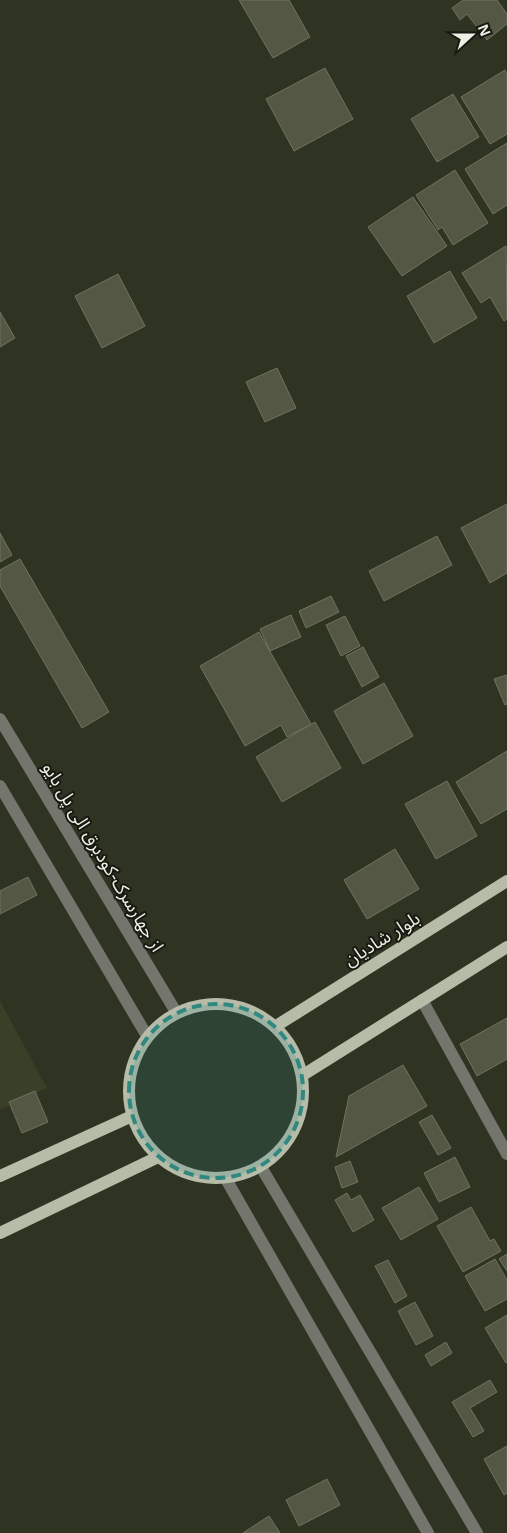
<svg xmlns="http://www.w3.org/2000/svg" width="507" height="1533" font-family="'Noto Sans','Noto Sans Arabic',sans-serif">
<rect width="100%" height="100%" fill="#2f3321"/>
<path fill="#3a3f27" d="M0,1001L47,1088L0,1110Z"/>
<path fill="#535744" stroke="#6f7460" d="M239,0H289L310,37L273,58Z
M463,0H497L507,14V24L487,40L467,14L460,20L452,8Z
M325,68L353,119L294,151L266,99Z
M505,70L507,74V134L490,144L461,97Z
M453,94L479,137L437,162L411,119Z
M507,143V205L493,214L465,169Z
M455,170L488,223L453,245L442,227L438,230L416,195Z
M413,197L447,246L402,276L368,227Z
M506,246L507,319L504,321L490,297L481,303L462,273Z
M450,271L477,318L434,343L407,296Z
M118,274L145,326L102,348L75,296Z
M0,312L15,338L0,347Z
M277,368L296,408L265,422L246,382Z
M507,504V573L490,583L461,528Z
M0,533L12,555L0,562Z
M437,536L452,565L384,601L369,571Z
M20,559L109,712L82,728L0,586V570Z
M331,596L339,612L306,628L299,611Z
M291,615L301,637L270,651L260,629Z
M345,616L360,646L341,656L326,625Z
M259,632L311,724L287,737L281,725L245,746L200,666Z
M363,647L379,677L362,687L346,656Z
M507,675V704L505,705L494,679Z
M384,683L413,736L363,764L334,711Z
M315,722L341,768L282,802L256,757Z
M507,751V809L481,824L456,782Z
M447,781L477,836L436,859L405,804Z
M395,849L419,889L367,919L344,880Z
M28,877L37,895L0,914V891Z
M507,1018V1059L477,1076L460,1044Z
M403,1065L427,1106L336,1157L349,1096Z
M35,1091L48,1122L22,1133L9,1102Z
M432,1115L451,1148L438,1155L419,1122Z
M455,1157L470,1187L439,1202L424,1173Z
M350,1161L358,1182L342,1188L335,1167Z
M419,1187L438,1219L401,1240L382,1208Z
M347,1193L351,1200L360,1195L374,1220L353,1232L335,1200Z
M471,1207L490,1241L494,1239L501,1251L463,1272L437,1226Z
M507,1254V1271L499,1259Z
M495,1259L507,1280V1299L485,1311L465,1276Z
M388,1260L407,1296L395,1303L375,1266Z
M415,1302L433,1336L416,1345L398,1311Z
M507,1315V1362L506,1363L485,1328Z
M446,1342L452,1353L431,1366L425,1355Z
M490,1380L497,1392L470,1408L484,1431L473,1437L452,1402Z
M507,1446V1493L504,1495L484,1459Z
M327,1479L340,1505L299,1526L286,1500Z
M269,1516L280,1533H243Z"/>
<g fill="none" stroke-linecap="round" stroke-linejoin="round">
<path stroke="#74766d" stroke-width="12" d="M0,719L176,1012
M0,786L147,1036
M422,1000L507,1154
M261,1167L477,1533
M226,1179L428,1533"/>
<path stroke="#b7bca9" stroke-width="12" d="M129 1091a87 87 0 1 1 174 0a87 87 0 1 1-174 0Z
M276,1026L507,881
M303,1075L507,947
M0,1176L132,1116
M0,1233L158,1157"/>
</g>
<path fill="#308880" fill-opacity="0.2" stroke="#308880" stroke-width="4" stroke-dasharray="10 6" stroke-linejoin="round" d="M129 1091a87 87 0 1 1 174 0a87 87 0 1 1-174 0Z"/>
<g text-anchor="middle" stroke-width="4" stroke-linejoin="round" paint-order="stroke">
<g font-size="18" fill="#edf0e5" stroke="#181a12">
<text transform="translate(103 857) rotate(59)" y="6">از جهارسرک-کودبرق الی پل بایو</text>
<text transform="translate(382 939) rotate(-32)" y="6">بلوار شادیان</text>
</g>
</g>
<g transform="translate(472 35) rotate(69)" stroke="#181a12" stroke-width="4" paint-order="stroke">
<path d="M0-4L9 19L0 12L-9 19Z" fill="#edf0e5"/>
<text y="-8" font-size="14" font-weight="bold" text-anchor="middle" fill="#edf0e5">N</text>
</g>
</svg>
